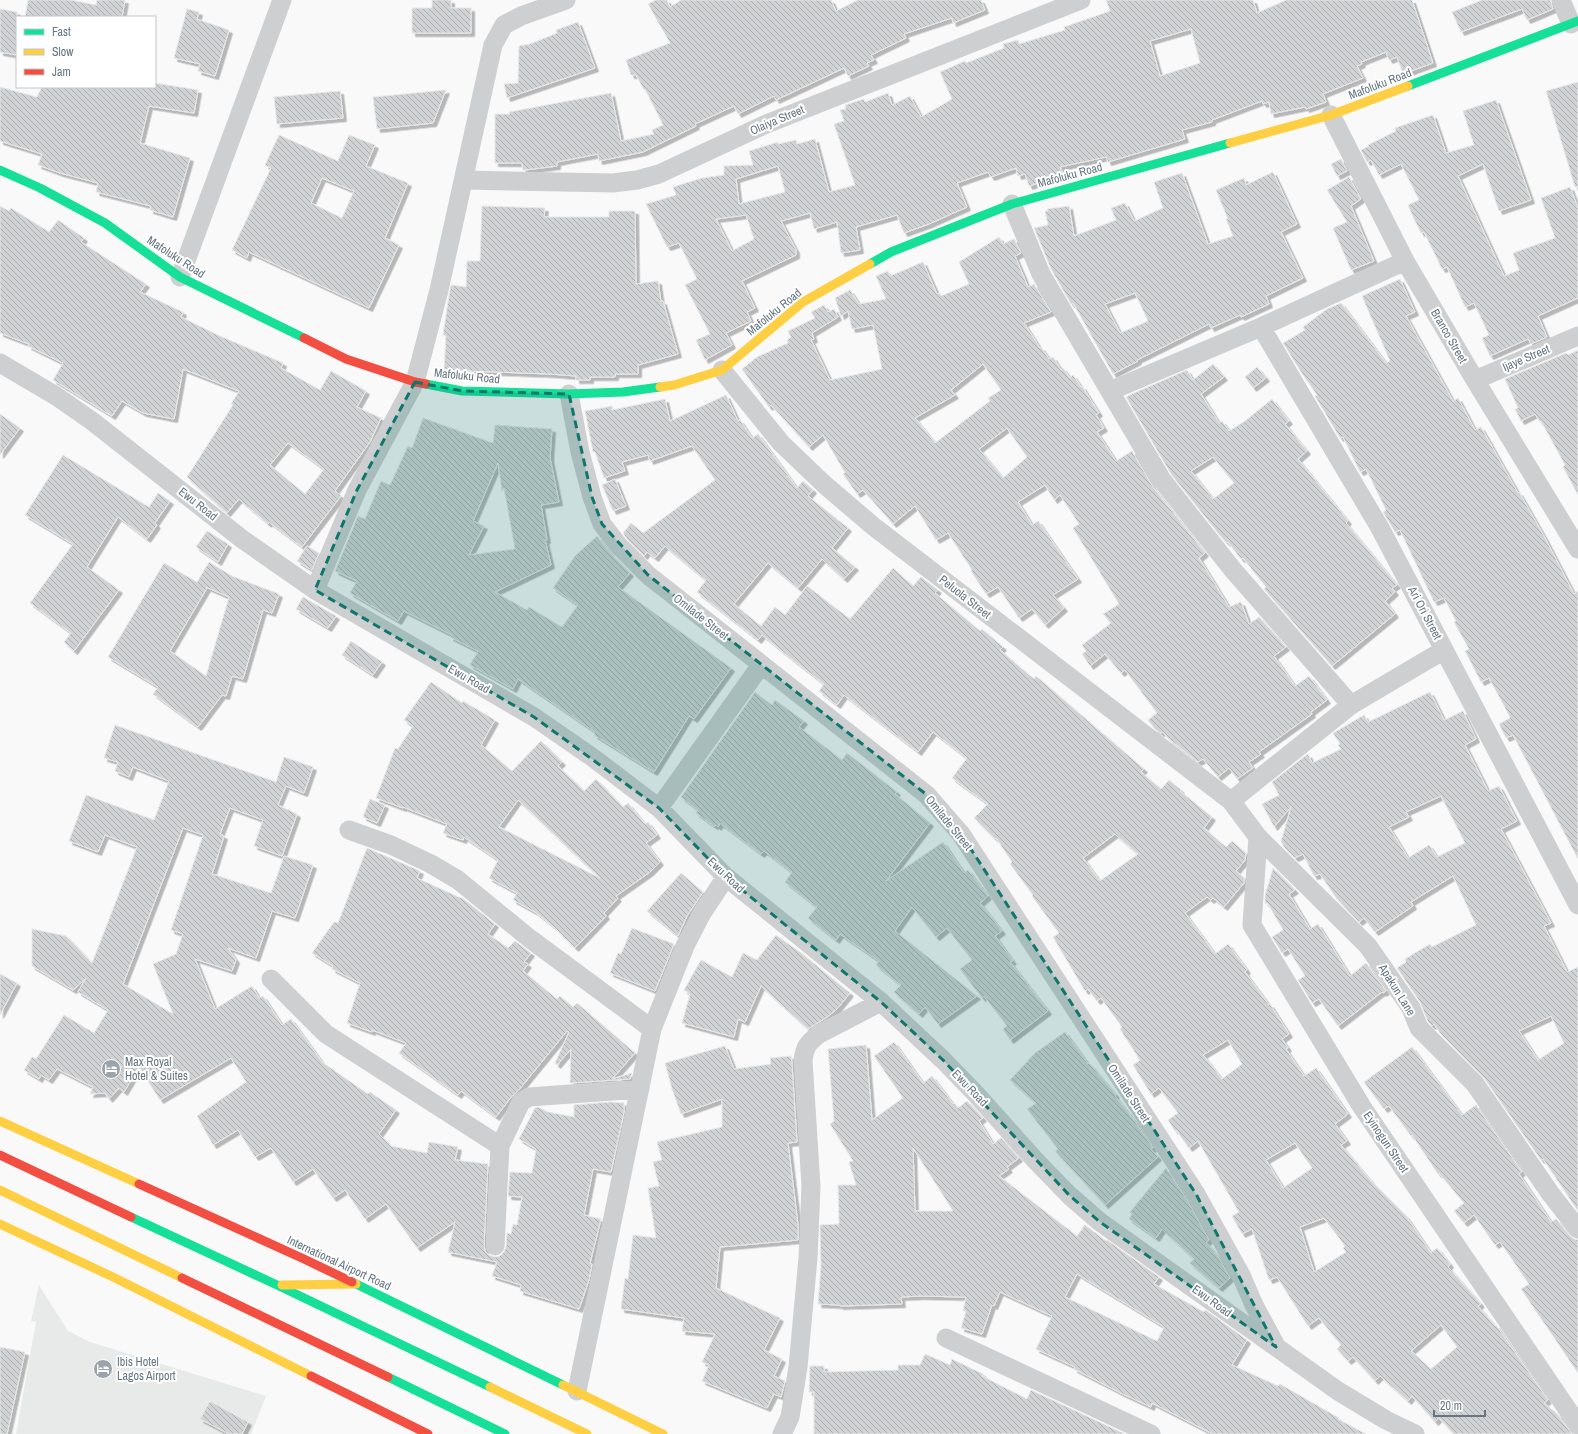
<svg xmlns="http://www.w3.org/2000/svg" width="1578" height="1434" font-family="'Archivo Narrow',sans-serif">
<defs>
<pattern id="building-back-hatch" width="6" height="6" patternUnits="userSpaceOnUse"><rect width="6" height="6" fill="#d0d2d3"/><path d="M-1 5l2 2M0 0l6 6M5-1l2 2" fill="none" stroke="#acafb1"/></pattern>
<filter id="shadow"><feDropShadow dx="3.5" dy="3.5" stdDeviation="0" flood-color="#0004"/></filter>
</defs>
<rect width="100%" height="100%" fill="#f9f9f9"/>
<path fill="#e8e9e9" d="M39,1285L68,1331L90,1342L266,1396L251,1434H16L36,1322L31,1321Z"/>
<path fill="url(#building-back-hatch)" stroke="#e8e8e8" fill-rule="evenodd" filter="url(#shadow)" d="M28,0H71L96,5L97,0H125L122,17H25Z
M432,0H451V8H471V33H412V8H432Z
M656,0H667L670,7L681,0H831L836,11L858,0H981L985,10L953,23L952,18L904,34L906,38L871,55L874,60L867,63L869,66L848,76L844,68L776,100L774,96L738,114L734,106L695,124L696,126L643,152L599,161L598,154L557,162V166L525,170H523L522,163H495V114H510L509,112L611,93L621,141L654,134L652,130L663,125L645,89L644,90L636,75H631L626,60L670,43L648,4Z
M1106,0H1253L1257,13L1286,0H1412L1433,63L1403,74L1397,57L1389,60L1386,52L1361,62L1362,64L1357,66L1363,78L1323,94L1326,102L1306,109L1305,107L1271,114L1269,102L1263,104L1262,101L1212,120V122L1182,130L1185,139L1108,162L1106,157L1060,167L1063,173L1047,178L1048,180L1029,186L1025,174L1018,176L1016,168L991,177L988,172L957,183L967,207L929,224L904,233L897,215L856,227L860,250L841,253L837,222L814,229L810,213L781,221L796,250V255L742,281L755,308L747,312L751,321L726,333L732,345L705,360L696,340L710,334L685,285L697,279L679,243L667,247L646,204L676,195L673,187L702,178L724,175V166L753,165L749,151L778,142V144L796,140L797,144L815,139L829,192L855,185L834,124L844,121L840,110L846,109L845,105L864,99L865,102L888,93L892,105L910,96L921,117L952,99L940,72L965,61L966,63L1004,48L1003,44L1018,40L1019,44L1065,30L1064,27L1110,11ZM1191,29L1200,63L1160,76L1150,41ZM778,166L785,192L739,204L736,179ZM746,215L754,239L732,251L716,219Z
M1482,0H1550L1553,9L1527,20L1522,9L1461,32L1452,12Z
M0,9L17,12V55L0,52Z
M187,9L199,12L197,19L229,30L215,76L198,71L200,64L174,58Z
M578,22L595,68L507,98L504,84L518,83L519,46L530,44L557,33L556,30Z
M1578,82V187H1575L1546,91Z
M155,83L198,90L194,113L149,106L140,143L190,158L173,217L150,210L151,206L96,192L98,183L60,173L38,165L42,154L0,141V87L37,97L42,87H155Z
M446,90L433,123L377,129L373,97Z
M340,91L343,118L277,124L274,97Z
M1496,100L1531,200L1499,211L1483,164L1458,176L1504,276L1519,270L1513,253L1555,238L1541,198L1570,187L1578,208V298L1538,316L1547,337L1531,344L1528,339L1490,356L1482,338L1489,335L1474,303L1465,307L1447,267L1442,269L1424,232L1421,233L1414,219L1408,205L1419,200L1401,164L1379,175L1371,160L1367,162L1361,150L1369,146L1368,145L1396,131L1395,128L1433,115L1446,153L1474,145L1463,111Z
M279,135L338,161L349,135L375,145L366,166L408,183L385,238L399,245L369,308L249,252L247,258L232,250L271,168L265,165ZM322,178L354,191L342,218L311,203Z
M1341,159L1347,171L1337,176L1331,164Z
M1273,172L1297,224L1281,232L1303,278L1266,296L1269,304L1241,317L1240,315L1211,328L1209,324L1137,360L1138,361L1113,374L1073,303L1071,304L1051,269L1035,230L1034,228L1048,225L1045,211H1048L1047,209L1069,206L1074,236L1116,220L1111,208L1125,203L1134,221L1163,208L1154,182L1182,173L1208,244L1233,236L1226,219H1228L1216,190L1244,178L1246,185ZM1135,293L1148,321L1120,333L1105,304Z
M1349,177L1361,199L1351,206L1374,261L1351,270L1333,228L1347,222L1327,190Z
M0,206L9,211L11,208L49,232L58,220L84,238L81,242L146,284L140,292L183,312L181,317L220,336L283,363L281,368L320,390L331,371L366,391L357,407L381,418L370,442L335,491L341,496L302,547L269,522L268,524L239,499L227,513L187,477L233,405L231,404L239,391L183,369L174,419L143,413L122,401L112,416L53,380L63,363L28,346L29,344L0,333ZM288,443L324,469L305,494L270,465Z
M482,206L545,208L544,217H609V211H635L636,284L658,281L661,302L663,301L678,354L638,365V374H615V377H590V380H576V376L550,374L444,370L446,336L443,335L449,295L451,285L466,287L467,261H480Z
M999,237L1003,244L1014,239L1021,253L1015,256L1028,287L1034,284L1051,312L1024,323L1040,348L1041,347L1049,359L1053,357L1061,370L1063,368L1070,378L1073,375L1081,387L1082,386L1099,413L1096,415L1104,428L1097,432L1114,458L1116,461L1132,451L1153,487L1205,553L1199,558L1229,607L1241,602L1249,624L1259,617L1286,647L1274,656L1295,686L1309,676L1327,700L1311,712L1312,714L1259,752L1261,754L1249,762L1253,768L1237,779L1229,768L1218,777L1203,759L1198,762L1168,738L1163,732L1161,733L1155,729L1148,720L1157,713L1125,670L1121,673L1105,654L1090,666L1082,654L1086,651L1082,645L1111,623L1103,614L1119,604L1073,528L1079,524L1060,495L1054,500L1045,485L1018,502L1032,525L1038,521L1078,579L1053,595L1064,608L1045,625L1032,609L1019,618L998,587L986,594L971,571L972,570L948,533L936,540L915,506L893,524L863,490L857,494L843,474L845,473L823,435L809,447L771,405L769,407L742,369L757,357L788,343L787,340L791,337L788,331L815,318L811,312L824,305L828,312L834,309L838,317L812,333L814,339L811,340L830,380L882,369L873,325L852,329L848,311L841,316L835,298L850,290L859,304L886,299L876,276L888,271L890,276L923,262L937,294L940,293L941,296L969,284L959,262ZM983,364L1001,390L988,398L990,401L935,443L915,418L955,395L951,390ZM1007,428L1027,457L1003,478L979,449Z
M1400,279L1415,312L1406,316L1453,401L1458,398L1475,430L1481,427L1518,493L1519,492L1544,536L1574,594L1578,591V859L1513,735L1506,738L1499,724L1510,718L1509,715L1489,678L1481,682L1465,651L1469,649L1454,622L1456,621L1444,598L1434,602L1400,530L1395,532L1383,512L1386,510L1366,469L1360,472L1343,437L1340,438L1315,396L1317,395L1299,369L1283,343L1305,330L1303,327L1327,309L1341,303L1386,363L1390,361L1362,296Z
M1578,350V495L1563,467L1565,465L1541,421L1540,422L1535,414L1521,421L1515,409L1518,408L1505,379L1566,353L1568,355Z
M1213,364L1224,377L1201,394L1219,423L1222,421L1229,431L1245,421L1272,399L1289,421L1285,424L1307,451L1298,459L1348,521L1346,523L1397,585L1392,588L1395,592L1385,601L1395,614L1332,666L1264,589L1266,587L1243,558L1241,559L1228,542L1227,543L1222,538L1171,474L1126,397L1134,393L1187,370L1193,380ZM1213,457L1234,483L1213,499L1191,471Z
M1257,367L1266,378L1253,388L1245,377Z
M726,395L738,421L740,420L752,438L758,434L797,488L803,481L813,490L808,496L848,528L832,548L855,567L844,579L822,559L798,588L768,563L734,604L761,626L775,607L785,615L807,586L850,619L893,568L913,586L921,577L938,590L935,593L980,631L982,629L1003,647L1000,650L1034,679L1036,676L1144,769L1141,772L1161,789L1169,780L1181,790L1180,791L1212,817L1204,828L1226,847L1232,841L1246,853L1245,860L1236,871L1244,878V883L1224,907L1213,898L1211,900L1207,897L1185,913L1215,954L1228,944L1247,970L1245,972L1269,1005L1270,1004L1289,1034L1282,1039L1288,1048L1286,1049L1304,1076L1316,1068L1348,1114L1335,1124L1347,1141L1341,1145L1371,1181L1406,1216L1431,1253L1437,1248L1450,1264L1448,1267L1481,1304L1478,1306L1495,1326L1496,1325L1548,1400L1544,1403L1557,1414L1572,1434H1454L1439,1418L1435,1422L1412,1396L1408,1401L1380,1376L1375,1381L1353,1357L1348,1361L1337,1349L1341,1345L1319,1318L1308,1326L1277,1277L1269,1280L1252,1229L1242,1234L1232,1216L1239,1212L1198,1141L1189,1148L1176,1130L1175,1131L1168,1120L1178,1113L1159,1088L1151,1094L1133,1065L1140,1060L1120,1029L1122,1027L1101,998L1097,1001L1088,989L1085,991L1053,937L1059,933L1032,896L1033,895L1010,864L1012,862L996,838L995,839L974,818L988,804L952,778L967,758L933,732L918,752L844,695L837,705L819,691L824,684L793,660L762,635L758,640L697,592L706,580L665,546L655,558L647,552L644,556L627,539L623,533L631,523L643,533L715,480L692,446L650,461L648,455L622,462L625,471L604,478L595,452H593L585,411L612,406V410L665,399L670,421ZM1115,834L1138,854L1101,880H1099L1083,858ZM1228,1040L1242,1064L1222,1079L1203,1055ZM1295,1143L1312,1168L1283,1188L1266,1160ZM1324,1218L1345,1246L1343,1248L1346,1252L1314,1272L1300,1227ZM1441,1325L1457,1347L1431,1369L1411,1351Z
M0,414L20,428L0,455Z
M423,418L493,443L495,425L552,429L550,458L559,502L541,505L547,540H545L551,565L495,592L527,610L529,607L562,627L578,605L553,588L575,556L597,536L611,554L630,573L618,587L731,668L694,719L689,716L654,772L594,735L595,732L518,679L513,689L470,665L478,651L450,637L452,635L404,611L398,621L350,593L357,581L335,571L358,516L365,519L381,481L390,485L408,446L412,448ZM498,463L502,491L504,488L515,549L469,555L484,526L473,521Z
M63,455L149,507L158,493L170,501L155,523L157,525L147,539L118,517L87,567L119,590L74,651L64,642L71,633L30,603L73,544L25,515Z
M615,479L626,506L613,511L602,485Z
M207,531L228,544L218,562L196,547Z
M307,546L319,553L312,570L297,561Z
M209,562L232,576L279,594L272,613L263,610L243,679L232,676L226,696L222,695L198,727L153,694L158,687L108,657L164,563L197,582ZM206,587L229,597L206,676L170,651L207,588Z
M303,597L336,616L328,628L296,609Z
M351,641L382,662L373,675L342,655Z
M431,682L462,703L463,701L495,720L481,745L512,771L541,741L562,762L558,766L584,791L596,779L623,807L628,803L645,824L648,822L657,835L646,843L660,862L650,872L616,896L618,898L604,913L606,916L575,948L554,927L535,912L513,900L517,893L489,878L498,860L464,837L463,840L443,833L447,824L403,807V808L376,798L395,748L398,749L413,726L404,720ZM518,800L600,878L499,827Z
M755,692L772,705L775,700L804,721L799,727L842,760L847,753L897,792L895,794L930,823L886,881L943,842L964,873L968,870L988,896L980,903L1002,931L995,936L1013,961L1010,962L1048,1011L1010,1040L1003,1029L1007,1026L984,996L982,998L960,969L972,960L947,928L936,937L912,907L895,931L977,996L938,1024L925,1007L919,1014L894,992L901,985L876,965L879,961L840,934L836,940L808,918L817,907L785,882L792,872L764,851L761,854L720,823L718,827L716,825L714,826L696,813L698,810L681,797Z
M1430,692L1444,720L1463,711L1476,739L1465,745L1488,791L1499,786L1517,821L1501,829L1551,923L1544,926L1567,972L1578,967V1211L1543,1159L1541,1160L1484,1078L1440,1033L1434,1024L1432,1026L1428,1022L1420,1002L1397,968L1406,962L1405,959L1430,944L1432,947L1476,925L1453,876L1411,902L1413,906L1375,932L1364,918L1359,922L1337,899L1320,874L1314,876L1303,854L1295,858L1284,847L1281,841L1291,807L1274,827L1262,804L1279,795L1272,782L1305,756L1308,754L1312,763L1341,749L1338,745L1340,744L1333,733L1335,732L1364,715L1368,722ZM1441,796L1465,843L1437,857L1429,845L1408,858L1389,827L1409,817L1406,812ZM1551,1016L1564,1043L1538,1060L1519,1031Z
M115,725L276,782L284,757L313,767L304,793L286,786L278,805L297,814L282,856L254,846L263,820L230,808L220,834L224,836L212,874L271,893L284,856L313,865L295,918L272,911L256,958L228,948L236,960L232,971L195,959L215,1009L252,986L259,998L263,996L282,1025L291,1019L322,1062L368,1094L370,1092L396,1110L379,1134L391,1146L427,1153L429,1142L458,1147L455,1160L488,1164L484,1245L485,1251L489,1255L495,1257L500,1256L504,1252L506,1247L507,1233L511,1234L513,1224L517,1225L522,1197L508,1196L510,1172L532,1173L536,1149L519,1139L535,1108L538,1107L548,1112L574,1117V1105L610,1102L624,1103V1112L611,1172L593,1169L584,1215L601,1219L590,1263L592,1264L589,1280L579,1309L520,1291L521,1285L492,1276L497,1262L448,1252L455,1222L417,1248L386,1204L365,1219L345,1190L333,1198L313,1169L293,1182L271,1148L255,1157L238,1130L213,1145L197,1116L246,1082L231,1058L160,1100L139,1067L124,1092L119,1088L109,1099L105,1093L90,1094L93,1087L57,1069L49,1080L41,1075L39,1079L24,1070L32,1057L36,1059L64,1015L94,1033L108,1010L78,992L86,978L73,990L32,966V929L66,936L92,963L137,847L105,835L98,852L69,841L86,795L154,820L169,781L133,767L129,777L115,771L118,762L104,758ZM183,828L203,835L171,930L183,934L176,954L153,964L173,1014L123,984Z
M370,799L385,805L377,823L363,817Z
M367,848L420,871L417,878L461,898V897L495,924L488,934L508,948L515,941L531,953L524,962L528,964L523,971L557,999L560,996L573,1007L577,1003L635,1053L612,1079L632,1073L630,1079L570,1083L571,1049L557,1065L555,1063L569,1032L567,1031L518,1091L511,1097L496,1117L461,1091L458,1095L399,1053L406,1043L372,1030V1032L347,1023L360,983L332,969L333,966L312,953L334,922L338,923Z
M1273,868L1295,890L1289,894L1310,929L1318,924L1350,976L1366,963L1386,991L1383,993L1382,992L1338,1026L1319,999L1312,1003L1298,980L1305,976L1288,949L1282,953L1272,937L1283,930L1268,904L1265,903V896Z
M681,873L703,892L687,916L678,936L647,911Z
M632,928L674,944L655,991L610,973L618,953L621,954Z
M776,935L801,953L850,993L837,1009L827,1017L808,1029L761,986L745,1022L738,1019L734,1037L682,1023L690,994L684,990L701,960L732,977L743,953L757,960Z
M0,974L17,983L0,1015Z
M1065,1032L1088,1064L1089,1063L1116,1095L1115,1096L1134,1120L1153,1148L1151,1149L1158,1157L1105,1205L1055,1151L1058,1149L1027,1109L1036,1103L1010,1080L1035,1053Z
M894,1042L923,1083L932,1076L953,1104L954,1103L958,1108L967,1101L983,1118L979,1121L993,1144L1001,1138L1019,1158L1007,1167L1009,1169L999,1176L1077,1236L1085,1225L1106,1241L1107,1240L1159,1277L1154,1284L1204,1312L1205,1310L1207,1311L1247,1340L1232,1365L1278,1386L1280,1384L1339,1418L1338,1419L1366,1434H1213L1152,1403L1151,1407L1123,1394L1074,1369L1075,1367L1036,1349L1052,1316L1000,1292L994,1306L992,1305L982,1334L961,1328L966,1311H963L966,1297L920,1296L901,1297L902,1304L840,1306L839,1305L818,1304L821,1266L820,1225L839,1224L838,1185H856L849,1162L853,1161L830,1124L834,1121L828,1049L866,1045L872,1120L903,1098L874,1056ZM913,1148L953,1211H915ZM1077,1274L1164,1327L1157,1341L1065,1297Z
M725,1046L734,1069L771,1064L770,1058L791,1056L792,1064L797,1142L788,1143L798,1225V1240L720,1247L716,1288L780,1318L764,1350L782,1359L774,1376L785,1381L781,1397L774,1394L767,1408L702,1381L709,1365L702,1362L715,1334L682,1331L684,1318L621,1309L625,1278L628,1279L633,1235L656,1238L648,1188L659,1186L653,1162L662,1160L657,1142L722,1127V1099L681,1114L672,1089L665,1063Z
M1412,1047L1462,1115L1476,1105L1522,1172L1519,1174L1551,1222L1556,1219L1570,1236L1574,1239L1578,1240V1373L1521,1289L1529,1284L1500,1242L1495,1245L1474,1215L1464,1223L1454,1211L1464,1203L1439,1173L1438,1174L1412,1135L1411,1136L1389,1106L1384,1109L1364,1082Z
M1166,1168L1187,1200L1209,1240L1206,1242L1217,1255L1230,1278L1219,1288L1190,1263L1194,1259L1162,1229L1156,1238L1129,1219L1132,1214L1130,1212Z
M0,1347L25,1352L7,1434H0Z
M925,1354L950,1365L952,1359L983,1374L982,1376L1027,1399L1031,1390L1125,1434H814V1392H809L810,1366H824V1372L898,1370V1365H920Z
M210,1401L248,1422L242,1434H229L200,1419Z"/>
<g fill="none" stroke-linecap="round" stroke-linejoin="round">
<path stroke="#cecfd0" stroke-width="19" d="M1561,0L1571,24
M1331,115L1405,261L1475,380L1578,549
M464,180L613,183L637,180L659,174L764,125L1081,0
M1012,204L1041,274L1162,480L1233,570L1351,705
M180,277L282,0
M1261,327L1380,528L1578,905
M0,363L56,396L92,421L242,539L315,590L534,717L592,757L659,808L726,877L881,1002L943,1060L975,1093L1035,1160L1069,1195L1100,1222L1338,1391L1386,1420L1415,1434
M722,370L781,443L825,485L873,526L1231,801L1258,837L1368,946L1411,1008L1419,1028L1475,1084L1550,1193L1578,1229
M1475,380L1578,336
M1110,391L1261,327L1405,261
M569,394L580,452L592,497L602,524L619,546L648,575L927,795L961,834L1196,1194L1241,1275L1254,1305L1275,1344
M315,590L357,490L415,382L439,290L493,45L504,25L521,16L566,0
M1231,801L1351,705L1444,650
M659,808L761,665
M349,830L391,845L431,864L458,880L529,938L652,1029
M1258,837L1252,925L1362,1107L1578,1425
M271,979L326,1034L500,1146
M495,1246L500,1146L521,1102L529,1097L640,1089
M946,1338L1151,1434
M577,1391L652,1029L685,946L702,913L726,877
M782,1434L790,1417L798,1367L808,1258L811,1186L803,1060C805,1046 808,1043 819,1034L881,1002"/>
<path stroke="#16e098" stroke-width="9" d="M1408,86L1578,21
M0,170L40,188L105,223L180,277L304,338
M870,264L891,252L1012,204L1230,143
M426,384L462,391L569,394L623,392L660,387
M131,1217L277,1285L490,1387
M352,1282L563,1385
M388,1377L505,1434"/>
<path stroke="#ffcf43" stroke-width="9" d="M1230,143L1331,115L1408,86
M660,387L674,385L722,370L803,302L870,264
M0,1121L139,1184
M0,1190L182,1278
M0,1224L115,1278L311,1376
M282,1285L356,1284
M563,1385L663,1434
M490,1387L587,1434"/>
<path stroke="#f24e42" stroke-width="9" d="M304,338L346,359L415,382L426,384
M0,1155L131,1217
M139,1184L304,1259L352,1282
M182,1278L388,1377
M311,1376L428,1434"/>
</g>
<path fill="#0f766e" fill-opacity="0.2" stroke="#0f766e" stroke-width="3" stroke-dasharray="8 5" stroke-linejoin="round" d="M415,382L462,391L569,394L592,497L602,524L648,575L927,795L961,834L1196,1194L1276,1347L1100,1222L1069,1195L943,1060L881,1002L726,877L659,808L534,717L315,590L357,490Z"/>
<defs>
<symbol id="hotel-disc" viewBox="-11 -11 22 22"><circle r="9.5" fill="#99a4ac" stroke="#fff"/><path d="M-6-4.5h1.5V1H6V5H4.5V3h-9V5H-6ZM-4 0a1.8 1.8 0 1 1 3.6 0ZM.5 0V-2.5h3Q6-2.5 6 0Z" fill="#fff"/></symbol>
</defs>
<g fill-rule="evenodd">
<use href="#hotel-disc" x="100" y="1058" width="22" height="22"/>
<use href="#hotel-disc" x="92" y="1358" width="22" height="22"/>
</g>
<g text-anchor="middle" stroke-width="4" stroke-linejoin="round" paint-order="stroke">
<g font-size="12" fill="#657683" stroke="#fff">
<text transform="translate(1380 84) rotate(-21)" y="4">Mafoluku Road</text>
<text transform="translate(777 120) rotate(-23)" y="4">Olaiya Street</text>
<text transform="translate(1070 175) rotate(-15)" y="4">Mafoluku Road</text>
<text transform="translate(176 257) rotate(33)" y="4">Mafoluku Road</text>
<text transform="translate(774 312) rotate(-39)" y="4">Mafoluku Road</text>
<text transform="translate(1449 336) rotate(60)" y="4">Branco Street</text>
<text transform="translate(1526 358) rotate(-23)" y="4">Ijaye Street</text>
<text transform="translate(467 376) rotate(6)" y="4">Mafoluku Road</text>
<text transform="translate(198 504) rotate(38)" y="4">Ewu Road</text>
<text transform="translate(965 597) rotate(38)" y="4">Peluola Street</text>
<text transform="translate(1425 613) rotate(62)" y="4">Ari Ori Street</text>
<text transform="translate(701 617) rotate(38)" y="4">Omilade Street</text>
<text transform="translate(469 679) rotate(30)" y="4">Ewu Road</text>
<text transform="translate(949 823) rotate(51)" y="4">Omilade Street</text>
<text transform="translate(726 875) rotate(43)" y="4">Ewu Road</text>
<text transform="translate(1397 990) rotate(58)" y="4">Apakun Lane</text>
<text transform="translate(970 1088) rotate(46)" y="4">Ewu Road</text>
<text transform="translate(1129 1093) rotate(57)" y="4">Omilade Street</text>
<text transform="translate(1386 1142) rotate(56)" y="4">Eyinogun Street</text>
<text transform="translate(339 1263) rotate(25)" y="4">International Airport Road</text>
<text transform="translate(1212 1301) rotate(36)" y="4">Ewu Road</text>
</g>
<g font-size="12" fill="#657683" stroke="#fff" text-anchor="start">
<text x="125" y="1066">Max Royal<tspan x="125" dy="14">Hotel &amp; Suites</tspan></text>
<text x="117" y="1366">Ibis Hotel<tspan x="117" dy="14">Lagos Airport</tspan></text>
</g>
</g>
<rect x="16" y="16" width="140" height="72" fill="#ffffff" stroke="#c1c8cd"/>
<rect x="24" y="29" width="20" height="6" fill="#16e098" stroke="#c1c8cd"/>
<text x="52" y="36" font-size="12" fill="#657683">Fast</text>
<rect x="24" y="49" width="20" height="6" fill="#ffcf43" stroke="#c1c8cd"/>
<text x="52" y="56" font-size="12" fill="#657683">Slow</text>
<rect x="24" y="69" width="20" height="6" fill="#f24e42" stroke="#c1c8cd"/>
<text x="52" y="76" font-size="12" fill="#657683">Jam</text>
<path d="M1434 1410v6h51v-6" fill="none" stroke="#657683" stroke-width="2"/>
<text x="1440" y="1410" font-size="12" fill="#657683" stroke="#ffffff" stroke-width="3" paint-order="stroke">20 m</text>
</svg>
